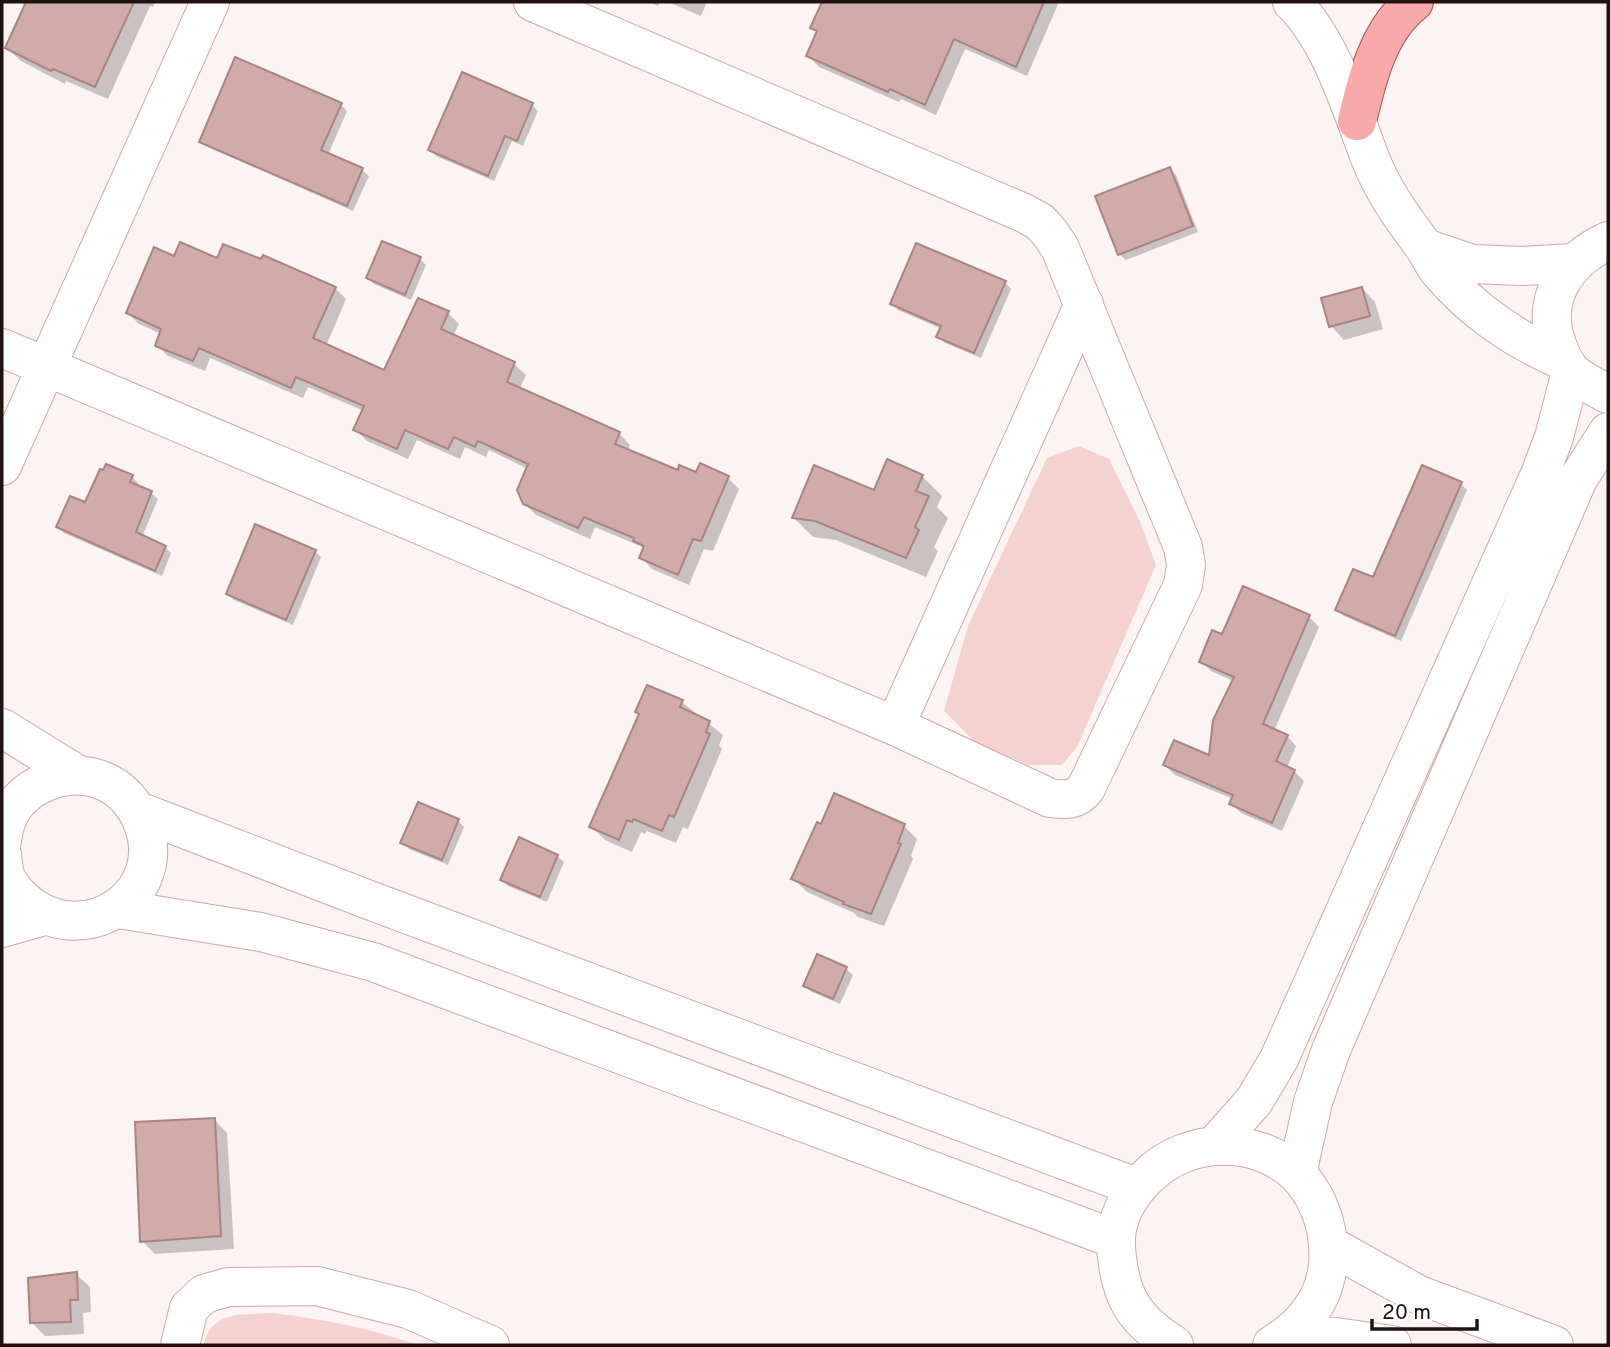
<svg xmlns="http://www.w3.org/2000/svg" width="1610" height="1347" font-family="Overpass,sans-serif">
<rect width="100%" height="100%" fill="#fcf3f3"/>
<path fill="#f4d2d0" d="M1079,446L1109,459L1140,522L1156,565L1077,747L1062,765H1029L975,742L944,711L968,626L1047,458Z
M273,1313C322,1319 371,1328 417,1345H204C210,1310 245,1315 273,1313Z"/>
<path fill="#0003" d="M21,2H155L153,7L150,6L108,99L66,81L65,84L21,61L7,48L26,6Z
M648,2H660L658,6Z
M668,2H707L701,16Z
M824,2L828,3L1059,2L1027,76L965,49L936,115L901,99L899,102L819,67L808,56L818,33L812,28Z
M341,105L347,111L328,155L362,170L369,176L353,211L208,147L201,141Z
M532,105L538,111L523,146L512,141L494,181L436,156L430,149Z
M1169,169L1176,175L1198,232L1126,260L1119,254Z
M175,258L218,261L335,288L346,299L326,346L385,372L448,313L459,324L453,336L514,364L526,375L519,390L619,433L630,445L628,451L679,472L728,478L739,489L713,551L704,549L689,585L652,569L641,557L644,550L640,546L595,527L590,539L536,515L524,503L528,469L489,450L486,457L465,447L460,459L417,440L408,459L367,441L355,429L364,411L308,387L303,398L210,358L205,371L168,356L157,345L161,334L139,324L128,313Z
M420,259L426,265L411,300L374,284L368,278Z
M1005,282L1011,289L981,358L945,343L938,336L942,329L898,310L892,303Z
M1362,288L1375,302L1383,329L1344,340L1331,326Z
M922,476L942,496L937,507L948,518L934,547L938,551L926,577L836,540L813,537L794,518Z
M132,477L138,483L137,487L151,493L158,499L142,537L165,547L171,553L162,576L64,533L58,527L86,505Z
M1461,484L1467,490L1401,641L1344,616L1337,610L1374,580Z
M315,551L321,557L293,625L234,600L228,594Z
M1243,588L1309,617L1319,627L1274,731L1287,736L1296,746L1287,768L1294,771L1304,781L1282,831L1241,813L1231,803L1233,799L1175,775L1165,765L1210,758L1233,681L1211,671L1201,661L1223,636Z
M682,702L723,735L719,745L722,749L688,829L683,827L676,843L647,831L645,834L641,832L632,852L605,840L591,826Z
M458,821L464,827L448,865L409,849L402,842Z
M904,826L917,839L911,856L913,859L884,926L858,917L854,913L807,892L793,878Z
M557,856L564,862L547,902L508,886L502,880Z
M818,956L846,969L853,975L840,1004L812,992L805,986Z
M214,1119L227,1133L234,1249L155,1254L142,1241Z
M76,1274L90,1287L91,1312L83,1313L84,1334L45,1336L32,1323Z"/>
<path fill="#d1aba8" stroke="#a98582" stroke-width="2" d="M26,2H134L95,87L53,69L51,71L5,48Z
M822,2H1044L1016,67L954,39L925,105L890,89L888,92L806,56L817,31L810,28Z
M235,57L342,103L321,150L363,168L347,206L199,142Z
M462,72L533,103L517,141L505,136L488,176L428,150Z
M1170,167L1193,226L1118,255L1095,196Z
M382,241L421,257L405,295L366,278Z
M180,242L217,258L223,244L261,259L263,255L336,287L313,338L384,370L418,298L449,311L441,329L515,362L507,382L620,432L615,444L678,470L679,465L696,472L700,463L729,476L701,541L693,539L678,575L639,558L644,546L633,541L634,538L584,517L578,528L523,504L517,490L528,464L478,441L475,447L454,437L448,449L405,430L397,449L353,430L364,406L296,377L291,388L199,348L193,361L155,346L161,329L126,313L154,247L174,256Z
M916,243L1006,281L974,353L936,337L941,326L890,304Z
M1362,287L1370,316L1329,327L1321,298Z
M887,459L923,475L916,491L929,496L915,527L919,530L906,558L815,521L792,518L814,465L874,490Z
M106,464L133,475L130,482L152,491L136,532L166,546L155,571L56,527L70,496L85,502L100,469L103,470Z
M1422,465L1462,482L1395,636L1335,610L1353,569L1373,577Z
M255,524L316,550L286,620L226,594Z
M1243,586L1310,615L1263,724L1288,735L1276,761L1295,770L1272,823L1229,804L1233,795L1163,765L1174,740L1209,755L1213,720L1234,677L1199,662L1212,630L1222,634Z
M647,685L683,700L680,707L710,721L706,732L710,734L674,817L669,815L662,831L633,819L632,822L627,820L619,840L589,827L639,714L635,712Z
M834,793L905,824L898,843L901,844L871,914L843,904L844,902L791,879L817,822L821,824Z
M418,802L459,819L442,860L400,843Z
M519,837L558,855L540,897L500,880Z
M817,954L847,967L833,999L803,986Z
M215,1118L221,1236L140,1242L135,1122Z
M77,1272L78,1300H70L71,1322L30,1323L28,1278Z"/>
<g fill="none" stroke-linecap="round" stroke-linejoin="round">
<defs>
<path id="minor" d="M2,348L895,726L1050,798C1066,800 1076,801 1086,788L1183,585L1186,565L1183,547L1060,248L1050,233L1040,222L1024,213L533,2
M2,466L210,2
M895,726L1084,304
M180,1345L189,1308L204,1294L228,1287L317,1286L408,1309L490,1345"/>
<path id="tertiary" d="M1292,2C1331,40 1351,108 1370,158C1383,191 1401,216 1422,244C1429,253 1432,263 1439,271C1471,310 1517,341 1564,361
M1608,241C1566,260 1539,300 1558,347C1561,355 1565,364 1571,371C1580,381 1596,387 1608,394
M1425,248L1472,264L1522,266L1573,263
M2,728L78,775
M138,811L369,900L1136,1187
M2,841C3,834 4,826 7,820C20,785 66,767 101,780C121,787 136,805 143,824C169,893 90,947 32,907C21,899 10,888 5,875C3,868 3,860 2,854
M118,909L261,932L373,962L1115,1239
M2,928L44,916
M1215,1145L1254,1101L1279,1059L1541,472L1554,437L1571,372
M1297,1174L1313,1102L1331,1050L1578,479L1608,432
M1329,1245L1419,1295L1554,1345
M1289,1334L1336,1337L1392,1345
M1174,1345C1132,1319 1119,1294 1116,1246C1114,1219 1130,1193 1148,1176C1188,1137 1256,1135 1297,1174C1331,1208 1340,1271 1311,1310C1301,1325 1287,1336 1272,1345"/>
<path id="primary" d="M1357,121C1367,79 1378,30 1414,2"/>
</defs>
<use href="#minor" stroke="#d0a9a7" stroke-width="40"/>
<use href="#tertiary" stroke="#d0a9a7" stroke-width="40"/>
<use href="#primary" stroke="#a94e4d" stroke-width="40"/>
<use href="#minor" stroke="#fff" stroke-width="38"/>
<use href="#tertiary" stroke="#fff" stroke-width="38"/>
<use href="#primary" stroke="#f8a9a8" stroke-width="38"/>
</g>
<rect width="1610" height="1347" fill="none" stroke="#1f1211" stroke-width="7"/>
<path d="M1372 1319v10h105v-10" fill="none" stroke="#1f1211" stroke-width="3.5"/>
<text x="1382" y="1319" font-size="21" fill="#1f1211" stroke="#ffffff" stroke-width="5" paint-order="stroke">20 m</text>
</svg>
